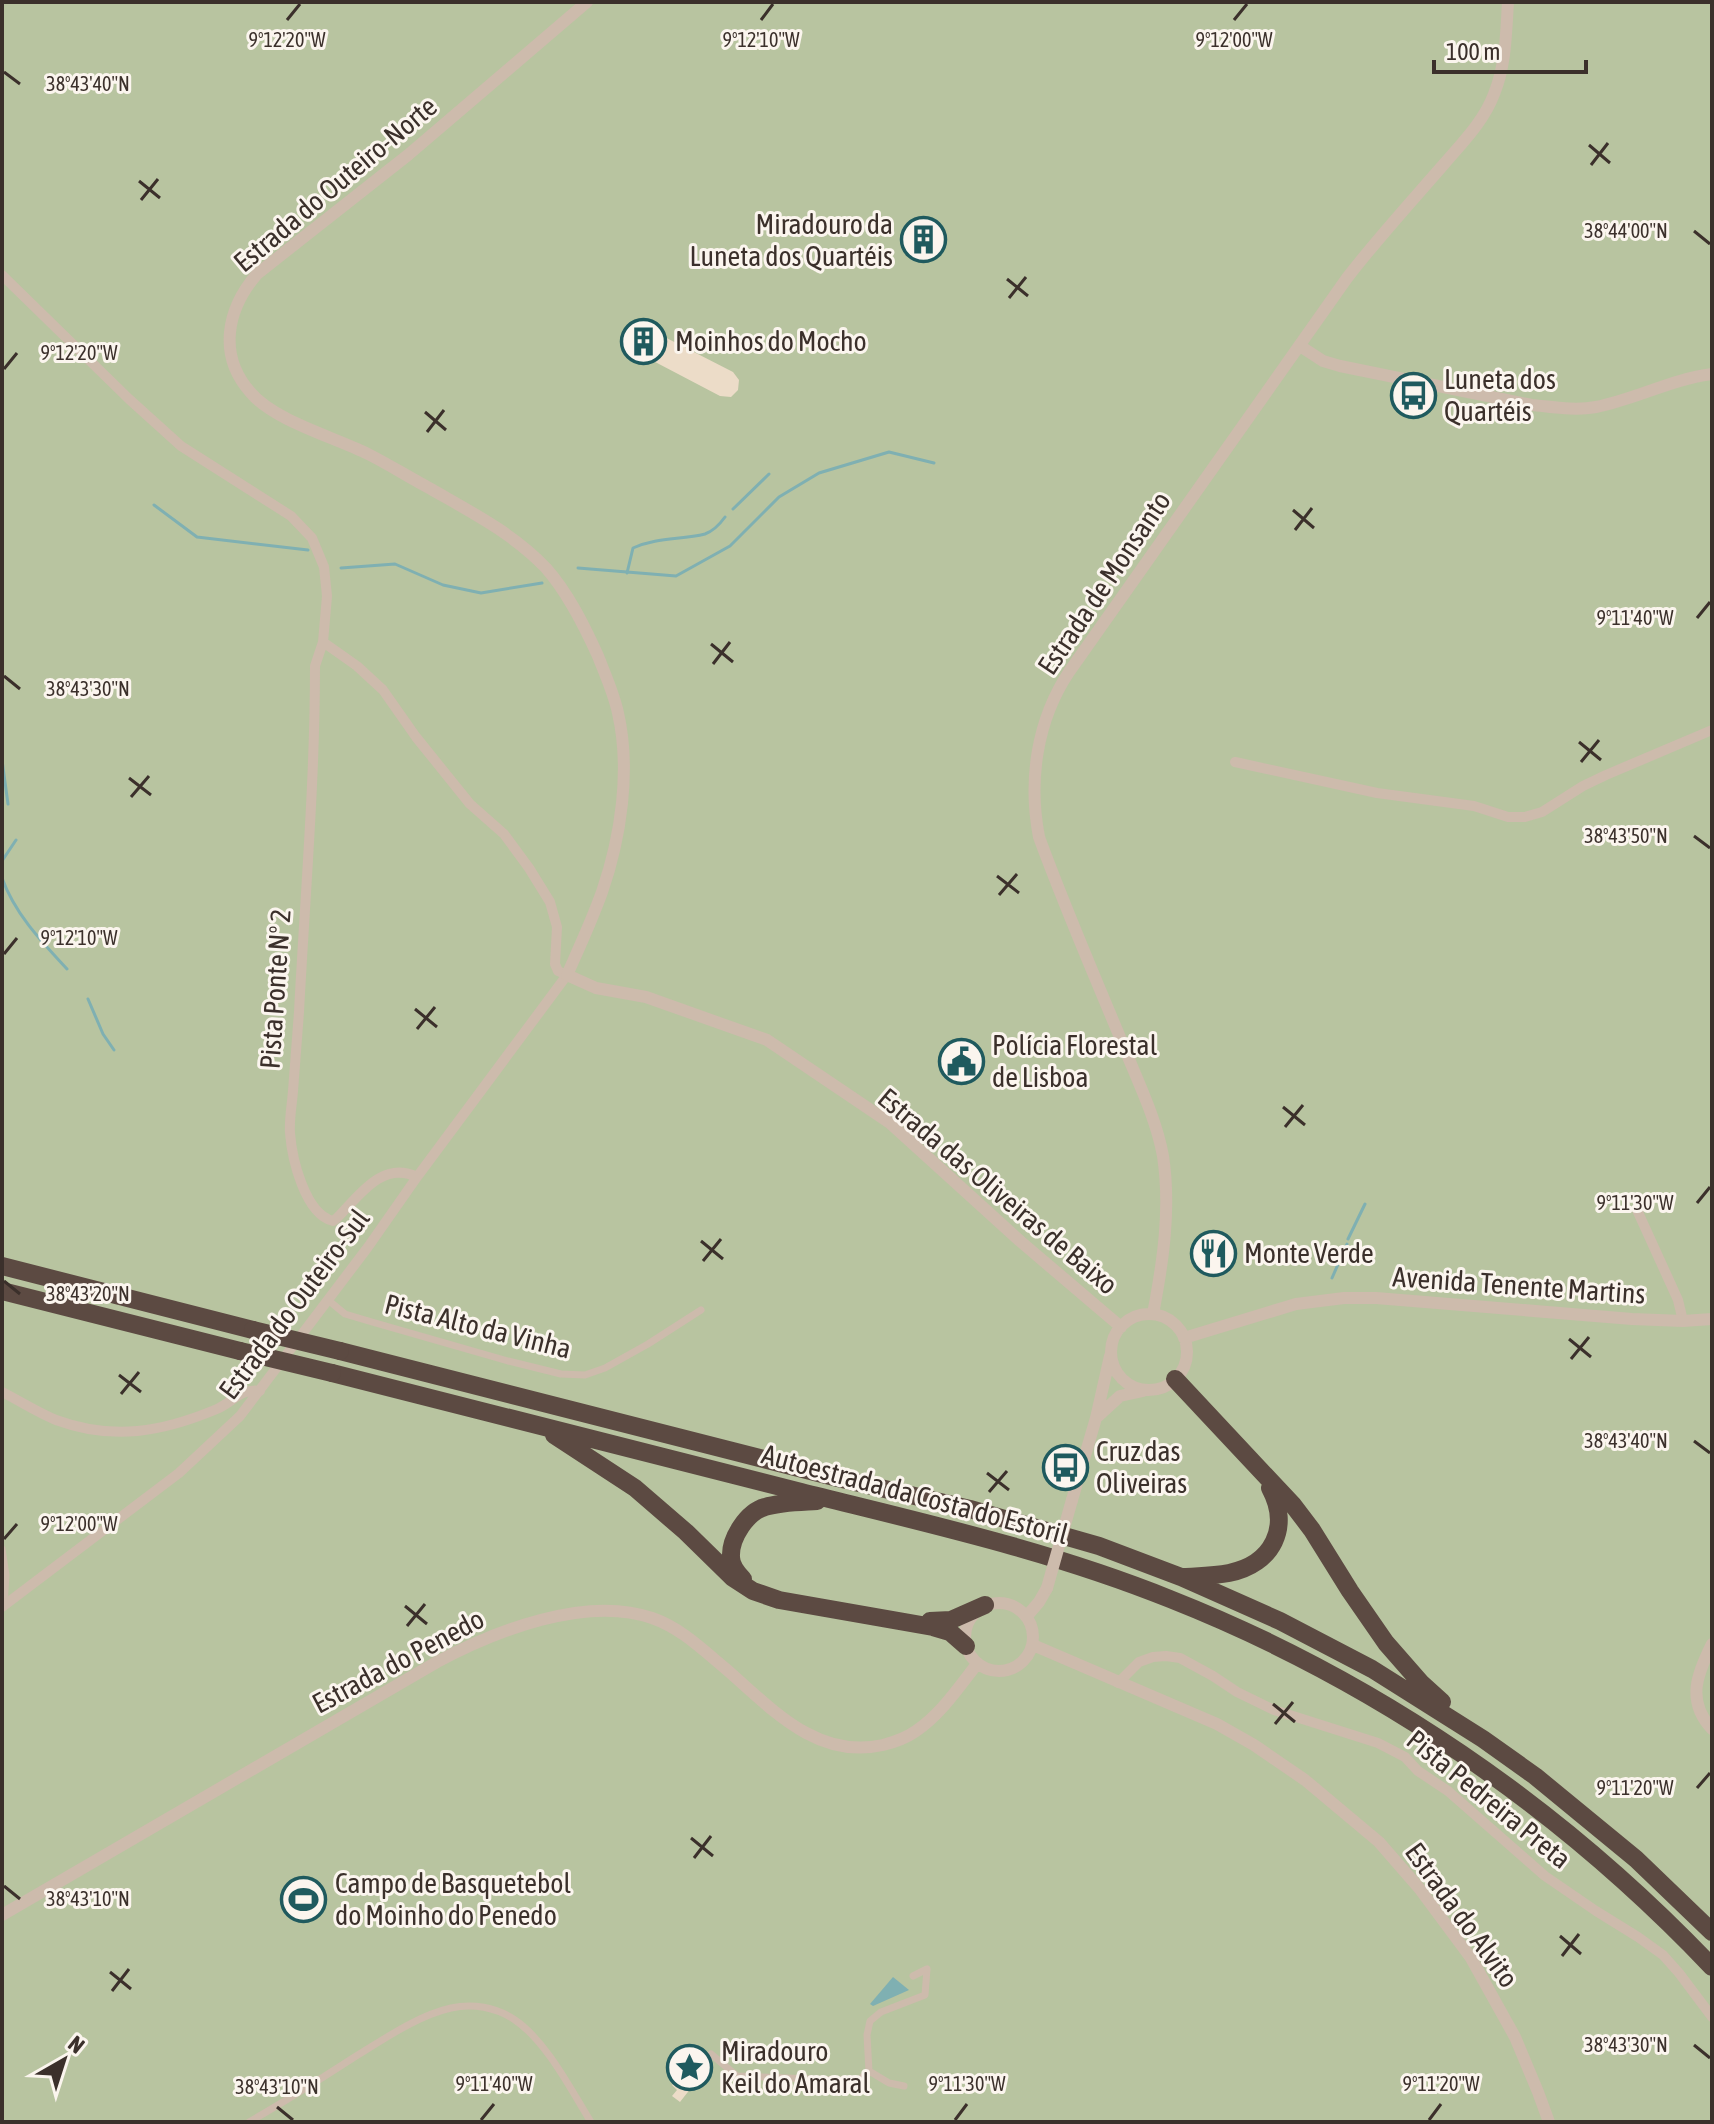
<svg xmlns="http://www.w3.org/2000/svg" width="1714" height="2124" font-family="'Asap Condensed',sans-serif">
<rect width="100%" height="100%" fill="#f4ebe1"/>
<path fill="#b8c4a0" d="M2,2H1712V2122H2Z"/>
<path fill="#ecdcc8" d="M645,327L733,372L739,380L738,390L731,397L720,396L638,353L631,345L632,335L635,330Z
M701,2048L706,2052L683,2082L691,2088L680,2102L672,2096L677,2090L672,2085Z"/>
<path fill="#7fb0b2" d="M893,1977L909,1990L873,2006L870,2004Z"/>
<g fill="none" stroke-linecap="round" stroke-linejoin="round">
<path stroke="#7fb0b2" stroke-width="3" d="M154,505L197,537L308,550
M733,509L769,474
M341,568L395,564L443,585L481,593L542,583
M578,568L676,576L730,546L779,497L819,473L889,452L934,463
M627,573L633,548C657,537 681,540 705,534C713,531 720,524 725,517
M2,760L8,804
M2,861L16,840
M2,878C15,914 41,941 67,969
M88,999L103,1034L114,1050
M1348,1239L1365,1204
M1332,1278L1347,1244"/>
<path stroke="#cdbbac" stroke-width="7" d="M328,1300L345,1314L372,1322L508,1361L561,1374L585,1375L605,1368L648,1344L701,1310
M2,1549L6,1575L4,1606
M913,1976L927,1969
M711,2054L737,2076L858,2081L869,2071
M904,2086L889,2083L869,2071L867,2035L870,2021L881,2012L925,1995L927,1969
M249,2122C284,2102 319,2080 353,2058C383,2040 416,2016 451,2008C472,2003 496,2007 515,2020C547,2042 571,2090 591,2122"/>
<path stroke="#cdbbac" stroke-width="10" d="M2,275L129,399L181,446L291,516L312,538L324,567L327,596L323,642L315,666C315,781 305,897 299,1012C297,1038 295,1064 293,1091C292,1105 289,1119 290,1133C292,1159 305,1214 333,1221L337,1218C359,1196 382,1160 417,1177
M1235,762L1377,793L1474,806L1508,817H1525L1542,812L1583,786L1606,775L1712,730
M1637,1210L1678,1300L1683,1321
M2,1392C20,1401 38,1413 56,1420C113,1441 162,1432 217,1409C233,1402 241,1388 260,1391
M2,1607L179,1473L240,1416L368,1247L417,1177L567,975L558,971L555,964L557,927L550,902L529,868L504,834L470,804L416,737L383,690L357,666L323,642
M1118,1683L1139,1662L1153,1657L1166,1656L1180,1658L1213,1676L1237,1692L1274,1710L1378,1743L1405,1757L1418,1771L1448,1791L1545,1876L1596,1911L1638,1937L1663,1955L1679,1973L1712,2017"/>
<path stroke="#cdbbac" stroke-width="12" d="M587,2L408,155L257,274C227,309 217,355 251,393C275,421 334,437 368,454C390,465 410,478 431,489C471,512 514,534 546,568C568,593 584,625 598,656C605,674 614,694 618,713C631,770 621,837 602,892C592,920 579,948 567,975L596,988L646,997L767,1040L890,1123L1020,1241L1121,1327
M1300,346L1323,361L1340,366L1532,405C1553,407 1575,411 1596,407C1636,399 1672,379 1712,374
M1153,1314C1163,1262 1171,1209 1163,1156C1156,1118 1138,1082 1124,1047C1095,977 1065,908 1039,837C1028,780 1037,720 1069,672L1347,278C1377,239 1411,202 1444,164C1462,143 1484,121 1494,94C1506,65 1506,33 1508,2
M1111 1352a38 38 0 1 1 76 0a38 38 0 1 1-76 0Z
M1184,1338L1296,1304L1344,1298H1376L1632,1319L1683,1321L1712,1319
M1096,1418L1120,1396L1143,1391
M1072,1500L1096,1418L1110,1356
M965 1637a34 34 0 1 1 68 0a34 34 0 1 1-68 0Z
M1027,1616L1039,1602L1047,1588
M1712,1644C1697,1674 1686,1701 1712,1729
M1033,1645L1217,1724L1254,1745L1305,1780L1379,1842L1419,1888L1471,1958L1515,2037L1538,2092L1549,2122
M2,1915L437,1662C495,1631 586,1595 652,1618C681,1628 703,1650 726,1669C772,1709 817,1760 883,1745C895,1742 906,1738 916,1731C941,1714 959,1687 977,1664"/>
<path stroke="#5c4a42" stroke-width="18" d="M2,1266L253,1330
M2,1291L240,1351
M340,1351L838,1478L970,1509L1099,1546L1181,1577L1280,1621L1372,1669L1483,1739L1535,1776L1636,1859L1712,1932
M332,1373C489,1413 645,1453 801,1492C925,1523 1051,1551 1170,1599C1375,1680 1560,1807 1712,1967
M1175,1379L1293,1505L1312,1530L1350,1591L1386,1643L1421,1683L1442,1702
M554,1435L635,1488L686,1532L733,1578L753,1591L779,1600L933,1627L950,1632L966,1646
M1184,1577C1199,1576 1214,1576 1229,1573C1273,1564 1291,1527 1270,1488
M743,1579C738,1574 731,1565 731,1557C730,1538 747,1512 765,1507C781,1502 800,1502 817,1501
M930,1621L951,1620L985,1605"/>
<path stroke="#cdbbac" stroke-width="12" d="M1047,1588L1072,1500"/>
<path stroke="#5c4a42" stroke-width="18" d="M253,1330L340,1351
M240,1351L332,1373"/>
</g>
<path fill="none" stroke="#3b302b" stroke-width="3" d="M287,20L300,4M761,20L773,4M1234,20L1247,4M4,72L20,84M1589,145L1610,163M1591,165L1608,143M139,181L160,198M141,200L158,179M1694,231L1710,244M1007,279L1028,296M1009,298L1026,277M4,369L17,353M425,412L446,430M427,432L444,410M1293,510L1314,528M1295,530L1312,508M1697,618L1710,602M711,644L733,662M713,664L730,642M4,676L20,689M1579,742L1601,760M1581,762L1599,740M129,778L151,795M131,797L149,776M1694,836L1710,848M997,876L1019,893M999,895L1017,874M4,954L17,938M415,1009L437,1027M417,1029L435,1007M1283,1107L1305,1125M1285,1127L1303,1105M1697,1203L1710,1187M701,1241L723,1259M703,1261L721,1239M4,1281L20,1294M1569,1339L1591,1357M1571,1359L1589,1337M119,1375L141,1392M121,1394L139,1372M1694,1441L1710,1453M987,1473L1009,1490M989,1492L1007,1471M4,1539L17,1524M405,1606L427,1624M407,1626L425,1604M1273,1704L1295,1722M1275,1724L1293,1702M1697,1788L1710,1773M691,1838L713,1856M694,1858L711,1836M4,1886L20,1899M1560,1936L1581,1954M1562,1956L1579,1934M110,1972L131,1989M112,1991L129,1969M1694,2045L1710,2058M277,2107L293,2120M481,2120L494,2104M955,2120L967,2104M1429,2120L1441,2104"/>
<defs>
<symbol id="building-ring" viewBox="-11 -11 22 22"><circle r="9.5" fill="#fbf5ee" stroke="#1f5a5e" stroke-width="1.5"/><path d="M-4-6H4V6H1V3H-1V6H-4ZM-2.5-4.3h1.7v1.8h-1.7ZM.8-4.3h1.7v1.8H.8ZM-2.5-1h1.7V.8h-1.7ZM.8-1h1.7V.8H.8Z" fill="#1f5a5e"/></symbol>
<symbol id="bus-ring" viewBox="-11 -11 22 22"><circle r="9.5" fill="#fbf5ee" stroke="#1f5a5e" stroke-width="1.5"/><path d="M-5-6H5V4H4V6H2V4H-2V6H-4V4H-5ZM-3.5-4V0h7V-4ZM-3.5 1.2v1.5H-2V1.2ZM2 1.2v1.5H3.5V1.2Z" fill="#1f5a5e"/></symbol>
<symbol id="civic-ring" viewBox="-11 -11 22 22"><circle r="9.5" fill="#fbf5ee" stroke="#1f5a5e" stroke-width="1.5"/><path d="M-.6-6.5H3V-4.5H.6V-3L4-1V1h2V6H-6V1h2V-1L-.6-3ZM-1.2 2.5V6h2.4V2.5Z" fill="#1f5a5e"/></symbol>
<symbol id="restaurant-ring" viewBox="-11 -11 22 22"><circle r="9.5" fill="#fbf5ee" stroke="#1f5a5e" stroke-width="1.5"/><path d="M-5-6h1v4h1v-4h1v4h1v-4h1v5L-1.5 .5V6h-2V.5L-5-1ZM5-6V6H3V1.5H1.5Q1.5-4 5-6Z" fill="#1f5a5e"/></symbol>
<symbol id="stadium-ring" viewBox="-11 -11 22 22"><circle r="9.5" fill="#fbf5ee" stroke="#1f5a5e" stroke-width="1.5"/><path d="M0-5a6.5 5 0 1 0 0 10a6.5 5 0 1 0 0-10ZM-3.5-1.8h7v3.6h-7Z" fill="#1f5a5e"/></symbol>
<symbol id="sight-ring" viewBox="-11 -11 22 22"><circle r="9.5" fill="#fbf5ee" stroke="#1f5a5e" stroke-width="1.5"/><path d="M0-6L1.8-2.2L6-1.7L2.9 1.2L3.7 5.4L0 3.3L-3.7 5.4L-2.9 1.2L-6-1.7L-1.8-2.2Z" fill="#1f5a5e"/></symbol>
</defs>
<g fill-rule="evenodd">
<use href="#building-ring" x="898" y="214" width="51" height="51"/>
<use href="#building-ring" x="618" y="316" width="51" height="51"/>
<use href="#bus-ring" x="1388" y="370" width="51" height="51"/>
<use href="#civic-ring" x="936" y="1036" width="51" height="51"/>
<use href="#restaurant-ring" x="1188" y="1228" width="51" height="51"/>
<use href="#bus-ring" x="1040" y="1442" width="51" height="51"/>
<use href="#stadium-ring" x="278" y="1874" width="51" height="51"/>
<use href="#sight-ring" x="664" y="2042" width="51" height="51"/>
</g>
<g text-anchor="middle" stroke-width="6" stroke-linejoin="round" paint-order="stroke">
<g font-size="28" fill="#3b302b" stroke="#fbf5ee">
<text transform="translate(335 184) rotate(-40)" y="10">Estrada do Outeiro-Norte</text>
<text transform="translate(1104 583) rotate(-56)" y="10">Estrada de Monsanto</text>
<text transform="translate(275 989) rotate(-86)" y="10">Pista Ponte Nº 2</text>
<text transform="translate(998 1191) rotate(40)" y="10">Estrada das Oliveiras de Baixo</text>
<text transform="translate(1519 1285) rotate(4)" y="10">Avenida Tenente Martins</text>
<text transform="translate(294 1304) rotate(-53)" y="10">Estrada do Outeiro-Sul</text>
<text transform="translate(478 1326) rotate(14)" y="10">Pista Alto da Vinha</text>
<text transform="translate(915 1494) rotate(15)" y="10">Autoestrada da Costa do Estoril</text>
<text transform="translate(398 1661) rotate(-28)" y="10">Estrada do Penedo</text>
<text transform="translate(1489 1799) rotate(39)" y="10">Pista Pedreira Preta</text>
<text transform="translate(1462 1915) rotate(54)" y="10">Estrada do Alvito</text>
</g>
<g font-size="28" fill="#3b302b" stroke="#fbf5ee" text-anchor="start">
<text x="893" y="234" text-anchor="end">Miradouro da<tspan x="893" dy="32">Luneta dos Quartéis</tspan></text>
<text x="675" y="351">Moinhos do Mocho</text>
<text x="1444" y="389">Luneta dos<tspan x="1444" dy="32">Quartéis</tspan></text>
<text x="992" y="1055">Polícia Florestal<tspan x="992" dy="32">de Lisboa</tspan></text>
<text x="1244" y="1263">Monte Verde</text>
<text x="1096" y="1461">Cruz das<tspan x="1096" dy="32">Oliveiras</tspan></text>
<text x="335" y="1893">Campo de Basquetebol<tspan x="335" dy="32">do Moinho do Penedo</tspan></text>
<text x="721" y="2061">Miradouro<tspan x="721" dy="32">Keil do Amaral</tspan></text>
</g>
</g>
<g font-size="20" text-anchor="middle" fill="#3b302b" stroke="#fbf5ee" stroke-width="6" stroke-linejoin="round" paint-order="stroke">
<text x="287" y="47">9°12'20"W</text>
<text x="761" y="47">9°12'10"W</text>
<text x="1234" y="47">9°12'00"W</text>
<text x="88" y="91">38°43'40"N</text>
<text x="1626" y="238">38°44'00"N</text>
<text x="79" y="360">9°12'20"W</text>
<text x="1635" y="625">9°11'40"W</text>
<text x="88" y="696">38°43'30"N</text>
<text x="1626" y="843">38°43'50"N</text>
<text x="79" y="945">9°12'10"W</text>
<text x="1635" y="1210">9°11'30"W</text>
<text x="88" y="1301">38°43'20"N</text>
<text x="1626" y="1448">38°43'40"N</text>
<text x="79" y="1531">9°12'00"W</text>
<text x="1635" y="1795">9°11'20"W</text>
<text x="88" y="1906">38°43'10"N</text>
<text x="1626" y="2052">38°43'30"N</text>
<text x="494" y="2091">9°11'40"W</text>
<text x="967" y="2091">9°11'30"W</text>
<text x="1441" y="2091">9°11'20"W</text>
<text x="277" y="2094">38°43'10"N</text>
</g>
<rect width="1714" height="2124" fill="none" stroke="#3b302b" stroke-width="8"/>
<g transform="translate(64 2060) rotate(39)" stroke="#fbf5ee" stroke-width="6" paint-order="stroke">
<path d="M0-6L14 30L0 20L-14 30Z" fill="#3b302b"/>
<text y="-12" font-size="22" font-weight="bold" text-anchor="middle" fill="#3b302b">N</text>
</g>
<path d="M1434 60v12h152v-12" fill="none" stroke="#3b302b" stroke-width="4"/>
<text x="1446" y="60" font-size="24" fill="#3b302b" stroke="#fbf5ee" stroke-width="6" paint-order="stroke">100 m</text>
</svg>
